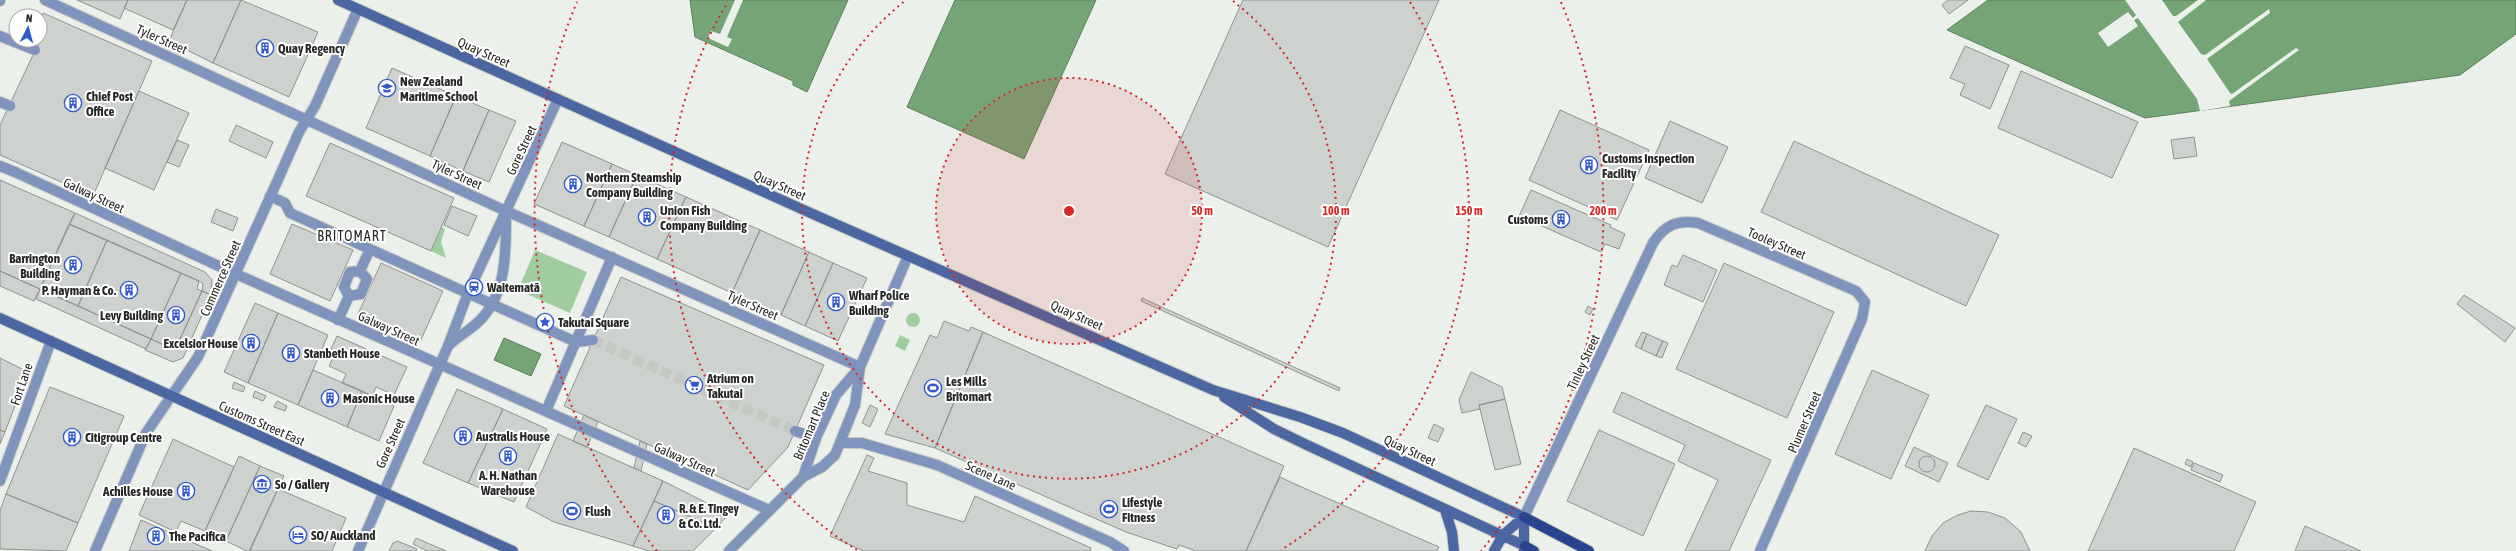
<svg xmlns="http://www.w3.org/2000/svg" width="2516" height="551" font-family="'Asap Condensed',sans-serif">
<rect width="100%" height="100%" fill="#ebf0eb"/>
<path fill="#9fcda0" d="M441,227L445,229L441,242L446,258L431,251Z
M535,250L587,272L570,313L518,290Z
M906 320a7 7 0 1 1 14 0a7 7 0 1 1-14 0Z
M900,335L910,340L905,351L895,346Z"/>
<path fill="#75a577" stroke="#5d7f5e" d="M690,0H848L807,92L793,85V81L695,37Z
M955,0H1096L1024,159L907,107Z
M1988,0H2516V34L2460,75L2145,118L1947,30Z
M504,338L541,354L531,376L494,360Z"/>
<path fill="#ebf0eb" d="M735,0H743L727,37L732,39L728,47L708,38L711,31L720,34Z
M2125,0H2162L2173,16H2176L2198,0H2206L2178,22L2201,54L2205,55L2269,9L2270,13L2207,59L2230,93L2232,94L2296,48L2299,50L2229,101L2230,106L2200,111L2197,99L2138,18L2134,20L2138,26L2108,47L2098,33L2128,12L2133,18L2136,15Z"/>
<path fill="#ced2ce" stroke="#909490" d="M77,0H128L120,19Z
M128,0H187L173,30L124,8Z
M187,0H241L213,63L169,41Z
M241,0L318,32L289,97L213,63Z
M1243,0H1439L1328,247L1165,174Z
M1948,0H1968L1949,14L1942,5Z
M43,13L152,61L93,196L0,155V125L40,40V21Z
M1965,46L2009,65L1990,109L1960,95L1965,84L1950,78Z
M392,68L456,96L430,156L366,128Z
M2021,71L2138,122L2112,178L1998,128Z
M139,91L189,113L154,190L105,168Z
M456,96L489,110L463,171L430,156Z
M489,110L516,121L489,182L463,171Z
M1560,110L1649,150L1617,220L1529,180Z
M1670,121L1728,147L1702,203L1645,178Z
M236,125L273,142L266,158L229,141Z
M2194,137L2197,156L2174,159L2171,140Z
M177,140L189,145L179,167L167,162Z
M1794,141L1999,235L1966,306L1761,212Z
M562,142L612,164L584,226L534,204Z
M330,143L454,198L431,251L306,196Z
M612,164L637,175L609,237L584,226Z
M637,175L686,197L657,259L609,237Z
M0,180L75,213L40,289L0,271Z
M1531,190L1611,225L1610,227L1625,234L1619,249L1605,244L1601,252L1519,216Z
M686,197L760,230L732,293L657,259Z
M452,206L477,216L468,236L444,225Z
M216,209L238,218L233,231L211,222Z
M75,213L205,272L212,280L211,295L202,291L203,285L201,282L69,224Z
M69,224L107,240L78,306L40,289Z
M292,224L353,250L330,301L270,274Z
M760,230L809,252L781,315L732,293Z
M107,240L181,273L151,339L78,306Z
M809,252L833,263L805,326L781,315Z
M1683,255L1717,270L1703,302L1664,285L1672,265L1677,267Z
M381,263L443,291L420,342L358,314Z
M833,263L867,278L838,341L805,326Z
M1724,263L1834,312L1787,418L1676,369Z
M0,271L40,289L34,301L0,286Z
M181,273L199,281L197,289L202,291L175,350L151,339Z
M621,277L824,365L788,447L748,490L564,406Z
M40,289L151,339L146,349L36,299Z
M202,291L211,295L183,358L173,362L145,350L151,339L175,350Z
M2464,295L2515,328L2505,342L2457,304Z
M1142,298L1340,388L1339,391L1141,301Z
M255,303L278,313L248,383L224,372Z
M1588,306L1593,309L1590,315L1585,312Z
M278,313L328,335L298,405L248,383Z
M944,321L969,331L971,327L983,332L935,448L885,434L930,335L937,338Z
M983,332L1284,466L1246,551H1196L1179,545L1177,549L1126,532L935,448Z
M1642,332L1647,334L1641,349L1635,346Z
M1647,334L1663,341L1656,356L1641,349Z
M337,336L407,367L394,395L376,387L372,396L342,383L346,374L329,366L336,351L331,349Z
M1663,341L1668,343L1662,358L1656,356Z
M0,358L28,372L5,432L0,430Z
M313,370L362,391L347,427L298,405Z
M1872,370L1929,395L1891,479L1835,454Z
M1471,372L1502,387L1505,399L1479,405L1480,409L1462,413L1459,400Z
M234,382L245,387L243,392L232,388Z
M50,387L124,416L78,523L6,494Z
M457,389L503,409L468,483L423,463Z
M255,391L266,396L263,401L253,397Z
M362,391L394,406L379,441L347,427Z
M1622,392L1771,460L1729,551H1685L1718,480L1678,461L1685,445L1613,412Z
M1505,399L1521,464L1495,470L1479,405Z
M277,401L287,406L285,411L274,407Z
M870,405L878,409L870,427L862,423Z
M1986,405L2017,419L1988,480L1957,466Z
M503,409L547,429L514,502L468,483Z
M584,415L598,422L587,447L573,441Z
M1434,424L1444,429L1438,442L1428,438Z
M0,430L5,432L0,444Z
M1599,430L1675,464L1643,536L1567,501Z
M2023,432L2032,436L2026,447L2018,443Z
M558,434L663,481L633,546L554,522L526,507Z
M173,439L234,467L205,531L181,521L176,532L139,515Z
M640,441L647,444L641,471L634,468Z
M1914,447L1948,463L1939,482L1905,466Z
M2134,448L2256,502L2234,551H2088Z
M867,455L874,458L868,471L907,483V505L964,522L975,496L1091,548L1090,551H864L830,536Z
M1919 464a8 8 0 1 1 16 0a8 8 0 1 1-16 0Z
M239,456L260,466L226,541L205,531Z
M2187,459L2193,462L2191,467L2185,464Z
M2194,463L2223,475L2220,482L2191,470Z
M260,466L284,476L249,551H247L226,541Z
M1280,477L1297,485L1439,547L1437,551H1246Z
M663,481L729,514L716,528L654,501Z
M278,489L346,518L332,551H250Z
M6,494L78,523L66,551L0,549V511Z
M654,501L716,528L693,551H649L633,546Z
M1971,511L1988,512L2005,518L2021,532L2030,551H1925L1932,536L1943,523L1958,515Z
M141,520L212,551H129Z
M2305,526L2361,551H2295Z
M416,538L446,551H427L413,544Z
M397,541L417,549L416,551H389L393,543Z"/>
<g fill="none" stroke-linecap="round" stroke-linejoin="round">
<path stroke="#c3c8c3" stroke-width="10" stroke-dasharray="10 5" stroke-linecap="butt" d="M593,340L795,431"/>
<defs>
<path id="pedestrian" d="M45,0L95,23
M0,1V0
M0,36L35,50
M0,102L10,106
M0,166L15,172
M270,196L285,203L290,213L576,342L593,340
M349,296L361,294L367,279L360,271
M338,320L349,296L344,287L350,272L360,271L370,249
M546,411L612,257
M795,431L816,438"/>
<path id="minor" d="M95,23L506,211L860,367
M15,172L236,274L769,510
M450,344C460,335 474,328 483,317C507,290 506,248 506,215
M841,443H862L937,465L1110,542L1124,551
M0,481L51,341
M1524,517L1653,243C1664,226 1677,219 1698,223L1856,291L1865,302L1862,319L1760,551
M95,551L146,433L198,357L280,175L299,132L315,106L358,9
M358,551L448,346L468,293L558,99"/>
<path id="tertiary" d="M803,477L816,438L836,395L860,367L908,256
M729,551L803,477L822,467L835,455L855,405L860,367"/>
<path id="secondary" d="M338,0L815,215L1213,390L1300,417L1343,433L1524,517
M0,318L513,551
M1224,397L1274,429L1309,446L1525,546
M1445,510L1452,532L1454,551
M1494,551L1503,535L1524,517
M1524,551V517"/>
<path id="primary" d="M1524,517L1589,551
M1525,546L1534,551"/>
</defs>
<use href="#pedestrian" stroke="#c7ccc7" stroke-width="12"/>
<use href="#minor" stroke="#c7ccc7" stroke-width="12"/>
<use href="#tertiary" stroke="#c7ccc7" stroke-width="12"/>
<use href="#secondary" stroke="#c7ccc7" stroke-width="12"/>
<use href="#primary" stroke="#c7ccc7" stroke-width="12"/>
<use href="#pedestrian" stroke="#8093bc" stroke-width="10"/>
<use href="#minor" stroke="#8093bc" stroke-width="10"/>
<use href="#tertiary" stroke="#8093bc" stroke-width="10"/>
<use href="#secondary" stroke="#4c66a1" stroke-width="10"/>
<use href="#primary" stroke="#29448c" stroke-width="10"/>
</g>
<circle cx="1069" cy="211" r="133" fill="#d62828" fill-opacity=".12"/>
<g fill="none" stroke="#d62828" stroke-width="2" stroke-dasharray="2 4">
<circle cx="1069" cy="211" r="133"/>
<path d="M1233 1A267 267 0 1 1 905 1"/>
<path d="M857 550A400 400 0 0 1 728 2M1410 2A400 400 0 0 1 1281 550"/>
<path d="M657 551A534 534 0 0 1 577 2M1561 2A534 534 0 0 1 1481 551"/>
</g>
<defs>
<symbol id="building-ring" viewBox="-11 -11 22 22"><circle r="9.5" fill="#fff" stroke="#325aca" stroke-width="1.5"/><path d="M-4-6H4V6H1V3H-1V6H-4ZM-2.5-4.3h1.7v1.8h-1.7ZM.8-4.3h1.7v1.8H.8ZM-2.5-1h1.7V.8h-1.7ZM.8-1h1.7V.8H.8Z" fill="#325aca"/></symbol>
<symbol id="university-ring" viewBox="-11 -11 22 22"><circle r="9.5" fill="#fff" stroke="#325aca" stroke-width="1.5"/><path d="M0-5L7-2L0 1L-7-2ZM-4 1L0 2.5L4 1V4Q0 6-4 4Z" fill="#325aca"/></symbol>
<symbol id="station-ring" viewBox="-11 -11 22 22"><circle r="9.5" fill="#fff" stroke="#325aca" stroke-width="1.5"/><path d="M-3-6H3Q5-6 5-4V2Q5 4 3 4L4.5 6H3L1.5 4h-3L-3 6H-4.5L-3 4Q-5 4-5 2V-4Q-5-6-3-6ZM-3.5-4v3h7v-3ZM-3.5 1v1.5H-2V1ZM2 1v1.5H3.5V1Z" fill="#325aca"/></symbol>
<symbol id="sight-ring" viewBox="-11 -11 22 22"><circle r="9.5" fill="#fff" stroke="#325aca" stroke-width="1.5"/><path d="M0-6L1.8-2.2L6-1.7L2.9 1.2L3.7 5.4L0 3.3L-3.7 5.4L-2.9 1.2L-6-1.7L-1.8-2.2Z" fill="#325aca"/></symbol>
<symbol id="supermarket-ring" viewBox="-11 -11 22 22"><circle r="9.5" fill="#fff" stroke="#325aca" stroke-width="1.5"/><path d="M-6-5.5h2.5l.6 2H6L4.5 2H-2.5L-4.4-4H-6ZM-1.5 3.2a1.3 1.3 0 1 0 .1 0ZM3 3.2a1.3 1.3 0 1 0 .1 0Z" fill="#325aca"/></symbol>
<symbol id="stadium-ring" viewBox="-11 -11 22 22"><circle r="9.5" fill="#fff" stroke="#325aca" stroke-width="1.5"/><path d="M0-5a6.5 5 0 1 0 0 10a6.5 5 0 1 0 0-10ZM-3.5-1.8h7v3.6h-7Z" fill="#325aca"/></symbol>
<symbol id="museum-ring" viewBox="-11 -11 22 22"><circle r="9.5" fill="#fff" stroke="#325aca" stroke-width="1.5"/><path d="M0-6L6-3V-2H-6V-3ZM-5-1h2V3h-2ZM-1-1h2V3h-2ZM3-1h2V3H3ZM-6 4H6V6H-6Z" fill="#325aca"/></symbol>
<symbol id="hotel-ring" viewBox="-11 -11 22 22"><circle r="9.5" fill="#fff" stroke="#325aca" stroke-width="1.5"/><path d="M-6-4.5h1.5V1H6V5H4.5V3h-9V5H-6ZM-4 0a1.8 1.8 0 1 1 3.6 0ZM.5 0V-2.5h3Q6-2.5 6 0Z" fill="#325aca"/></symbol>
</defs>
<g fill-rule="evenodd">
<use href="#building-ring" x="255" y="38" width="20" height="20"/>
<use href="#university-ring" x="377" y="78" width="20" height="20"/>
<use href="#building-ring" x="63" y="93" width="20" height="20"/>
<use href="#building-ring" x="1579" y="155" width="20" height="20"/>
<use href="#building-ring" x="563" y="174" width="20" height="20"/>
<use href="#building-ring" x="637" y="207" width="20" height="20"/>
<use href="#building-ring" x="1551" y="209" width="20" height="20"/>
<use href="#building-ring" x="63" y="255" width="20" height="20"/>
<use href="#station-ring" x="464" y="277" width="20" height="20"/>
<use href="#building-ring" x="119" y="280" width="20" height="20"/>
<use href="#building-ring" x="826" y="292" width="20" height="20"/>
<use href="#building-ring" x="166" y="305" width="20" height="20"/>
<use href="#sight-ring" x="535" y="312" width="20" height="20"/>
<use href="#building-ring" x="241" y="333" width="20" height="20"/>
<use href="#building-ring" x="281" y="343" width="20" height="20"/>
<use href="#supermarket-ring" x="684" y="375" width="20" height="20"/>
<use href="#stadium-ring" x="923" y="378" width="20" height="20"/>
<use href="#building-ring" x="320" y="388" width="20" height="20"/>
<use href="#building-ring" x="453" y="426" width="20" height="20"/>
<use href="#building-ring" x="62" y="427" width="20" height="20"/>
<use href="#building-ring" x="498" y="446" width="20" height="20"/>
<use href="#museum-ring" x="252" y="474" width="20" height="20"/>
<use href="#building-ring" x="176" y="481" width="20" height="20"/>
<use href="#stadium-ring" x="1099" y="499" width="20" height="20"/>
<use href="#stadium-ring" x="562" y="501" width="20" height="20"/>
<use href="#building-ring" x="656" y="505" width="20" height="20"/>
<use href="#hotel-ring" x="288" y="525" width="20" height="20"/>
<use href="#building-ring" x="146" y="526" width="20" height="20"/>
</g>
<g text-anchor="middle" stroke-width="4" stroke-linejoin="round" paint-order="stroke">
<g font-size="13" fill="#252725" stroke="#fff">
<text transform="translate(162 39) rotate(24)" y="5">Tyler Street</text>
<text transform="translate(484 52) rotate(24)" y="5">Quay Street</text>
<text transform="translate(521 150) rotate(-65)" y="5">Gore Street</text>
<text transform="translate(457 174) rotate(25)" y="5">Tyler Street</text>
<text transform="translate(780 185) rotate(24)" y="5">Quay Street</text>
<text transform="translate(94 195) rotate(25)" y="5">Galway Street</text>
<text transform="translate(1777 243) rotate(23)" y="5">Tooley Street</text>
<text transform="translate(220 278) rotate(-66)" y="5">Commerce Street</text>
<text transform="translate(753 305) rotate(24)" y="5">Tyler Street</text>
<text transform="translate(1077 315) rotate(24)" y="5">Quay Street</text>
<text transform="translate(389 328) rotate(24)" y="5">Galway Street</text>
<text transform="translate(1583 362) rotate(-65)" y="5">Tinley Street</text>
<text transform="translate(21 384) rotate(-71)" y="5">Fort Lane</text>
<text transform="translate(1804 422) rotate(-67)" y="5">Plumer Street</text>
<text transform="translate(262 423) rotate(24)" y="5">Customs Street East</text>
<text transform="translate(811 425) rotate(-67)" y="5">Britomart Place</text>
<text transform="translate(390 443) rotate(-66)" y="5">Gore Street</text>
<text transform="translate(1410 450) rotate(25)" y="5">Quay Street</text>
<text transform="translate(685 459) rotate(24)" y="5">Galway Street</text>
<text transform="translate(991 475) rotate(24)" y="5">Scene Lane</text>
</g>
<g font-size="13" font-weight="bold" fill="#252725" stroke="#fff" text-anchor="start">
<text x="278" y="53">Quay Regency</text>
<text x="400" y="86">New Zealand<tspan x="400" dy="15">Maritime School</tspan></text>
<text x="86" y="101">Chief Post<tspan x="86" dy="15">Office</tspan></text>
<text x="1602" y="163">Customs Inspection<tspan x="1602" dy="15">Facility</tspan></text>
<text x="586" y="182">Northern Steamship<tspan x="586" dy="15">Company Building</tspan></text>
<text x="660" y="215">Union Fish<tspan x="660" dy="15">Company Building</tspan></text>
<text x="1548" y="224" text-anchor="end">Customs</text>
<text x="60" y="263" text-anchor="end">Barrington<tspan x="60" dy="15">Building</tspan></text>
<text x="487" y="292">Waitematā</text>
<text x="116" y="295" text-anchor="end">P. Hayman &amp; Co.</text>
<text x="849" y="300">Wharf Police<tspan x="849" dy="15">Building</tspan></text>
<text x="163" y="320" text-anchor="end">Levy Building</text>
<text x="558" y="327">Takutai Square</text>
<text x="238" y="348" text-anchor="end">Excelsior House</text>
<text x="304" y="358">Stanbeth House</text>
<text x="707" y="383">Atrium on<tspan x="707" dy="15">Takutai</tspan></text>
<text x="946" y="386">Les Mills<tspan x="946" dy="15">Britomart</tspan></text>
<text x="343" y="403">Masonic House</text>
<text x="476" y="441">Australis House</text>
<text x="85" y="442">Citigroup Centre</text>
<text x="508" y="480" text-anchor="middle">A. H. Nathan<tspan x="508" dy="15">Warehouse</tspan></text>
<text x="275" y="489">So / Gallery</text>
<text x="173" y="496" text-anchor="end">Achilles House</text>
<text x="1122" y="507">Lifestyle<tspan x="1122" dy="15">Fitness</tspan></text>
<text x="679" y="513">R. &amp; E. Tingey<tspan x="679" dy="15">&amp; Co. Ltd.</tspan></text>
<text x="585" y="516">Flush</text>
<text x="311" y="540">SO/ Auckland</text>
<text x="169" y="541">The Pacifica</text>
</g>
<g font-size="14" letter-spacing="1" fill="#252725" stroke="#fff">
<text x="352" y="241">BRITOMART</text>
</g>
</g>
<circle cx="1069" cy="211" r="6" fill="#d62828" stroke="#fff" stroke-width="2"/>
<g font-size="12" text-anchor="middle" font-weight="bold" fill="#d62828" stroke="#fff" stroke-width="4" stroke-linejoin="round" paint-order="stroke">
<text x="1202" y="215">50 m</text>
<text x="1336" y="215">100 m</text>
<text x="1469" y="215">150 m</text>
<text x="1603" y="215">200 m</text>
</g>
<g transform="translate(28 28) rotate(6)"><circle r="19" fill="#ffffff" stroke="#a8a9a8"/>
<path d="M0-3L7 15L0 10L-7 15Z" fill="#325aca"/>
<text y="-6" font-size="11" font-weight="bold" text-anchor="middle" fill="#252725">N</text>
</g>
</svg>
